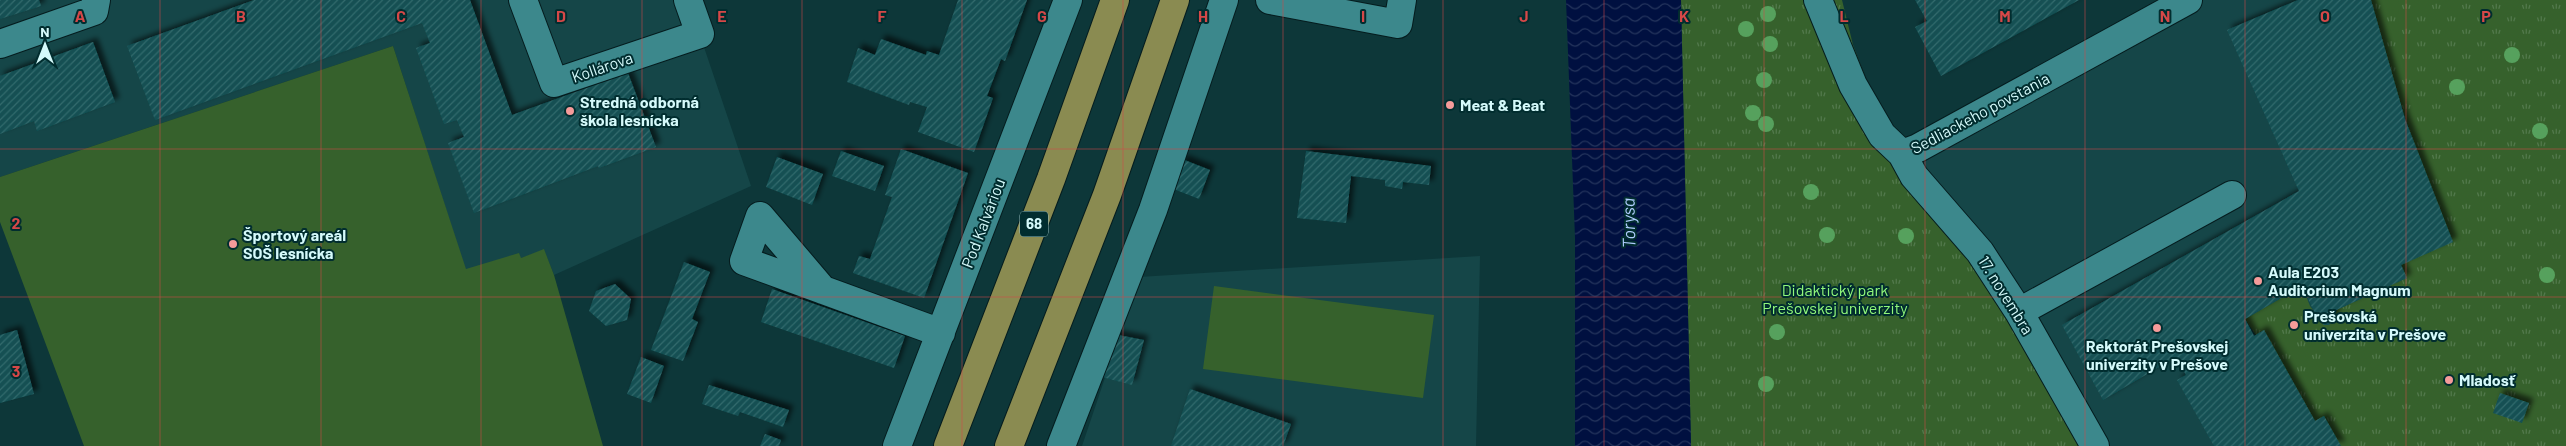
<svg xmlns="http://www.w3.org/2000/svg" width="2566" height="446" font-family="Barlow,sans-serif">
<defs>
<pattern id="grass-tufts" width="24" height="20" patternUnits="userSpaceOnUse" patternTransform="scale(1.25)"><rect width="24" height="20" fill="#36612c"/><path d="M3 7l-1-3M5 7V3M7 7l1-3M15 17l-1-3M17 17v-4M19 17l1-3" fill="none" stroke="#52794c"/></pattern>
<pattern id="water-waves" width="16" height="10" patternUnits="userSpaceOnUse" patternTransform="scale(1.25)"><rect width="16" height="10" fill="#001040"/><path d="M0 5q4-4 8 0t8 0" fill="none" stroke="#24345c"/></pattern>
<pattern id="building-hatch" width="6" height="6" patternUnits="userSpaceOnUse" patternTransform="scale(1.25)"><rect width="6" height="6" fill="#125053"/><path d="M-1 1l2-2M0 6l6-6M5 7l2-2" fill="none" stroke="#346a6d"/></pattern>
<filter id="shadow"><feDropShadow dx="4.5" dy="-4.5" stdDeviation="2.5" flood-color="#0009"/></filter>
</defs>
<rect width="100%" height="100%" fill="#0d3739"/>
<path fill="#154648" d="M0,0H688L751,186L554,275L544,250L468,277L393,46L0,177Z
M2180,0H2566V446H2095L1898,162Z
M1480,256L1476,446H1082L1139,277Z"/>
<path fill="url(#grass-tufts)" d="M1681,0H1842L1853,45L1898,162L1948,204L2095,446H1691Z
M2371,0H2566V446H2341L2315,421L2245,319L2302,286L2310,306L2324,325H2329L2335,317L2334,311L2406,278L2401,265L2415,147L2396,90Z"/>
<path fill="#36612c" d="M393,46L466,269L519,253L521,258L544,249L554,275L603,446H84L0,222V177Z
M1214,286L1434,315L1423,398L1203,369Z"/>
<path fill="url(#water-waves)" d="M1566,0H1681L1691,446H1575V238Z"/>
<path fill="url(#building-hatch)" filter="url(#shadow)" d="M0,0H39L41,6L0,19Z
M254,0H470L512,115L628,73L656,147L599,168L598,166L474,213L448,143L464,137L457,120L444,124L416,48L430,43L422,23L155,120L127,46Z
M958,0H1027L1005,61L1001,59L987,96L993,98L974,152L918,132L927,107L910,102L909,105L847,82L858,48L875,55L881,39L926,55L927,51L939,55Z
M1915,0H2079L1941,76L1915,27L1927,21Z
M2298,0H2371L2405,119L2453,242L2401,265L2407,278L2334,311L2335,317L2329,325H2324L2318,320L2302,286L2245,319L2254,336L2264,330L2315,421L2324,416L2341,446H2214L2177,380L2186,375L2176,357L2103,400L2062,325L2299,191L2227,30Z
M93,42L115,102L37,131L34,121L0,134V76Z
M901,149L968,173L924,298L853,273L859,256L870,259L892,197L885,195Z
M841,151L884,166L875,191L832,176Z
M1306,151L1431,166L1429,185L1403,182L1402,189L1385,186V180L1351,176L1346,223L1297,218Z
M777,157L823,174L812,205L766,187Z
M1182,159L1210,170L1199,199L1171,188Z
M684,262L710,272L692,319L698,322L683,361L651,350Z
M615,284L631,299L627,320L606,326L589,311L596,291Z
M772,289L905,336L894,368L761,322Z
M17,330L34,394L0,403V335Z
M1113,334L1144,340L1132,385L1102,377Z
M641,357L664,366L651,403L627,394Z
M709,385L789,410L783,427L740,412L738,416L702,404Z
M1190,389L1291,424L1283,446H1171Z
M2500,393L2529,403L2522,423L2493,413Z
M765,434L781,440L779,446H760Z"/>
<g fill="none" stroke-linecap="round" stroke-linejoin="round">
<defs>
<path id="minor" d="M523,0L554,83L700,34L688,0
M1270,0L1398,24L1402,0
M1818,0L1853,85L1882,135L1902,154L1914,176L1980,252L2019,312L2095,446
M0,44L94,11L96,0
M1902,154L1918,148L2188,0
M823,290L760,216L744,261L941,333
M2019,312L2232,195
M897,446L1068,0
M1061,446L1153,210L1224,0"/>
<path id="major" d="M948,446L1051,179L1115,0
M1009,446L1107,195L1175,0"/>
</defs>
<use href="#minor" stroke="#051c1e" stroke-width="30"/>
<use href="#major" stroke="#051c1e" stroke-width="30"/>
<use href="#minor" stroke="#3c888c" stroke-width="28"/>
<use href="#major" stroke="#8a8b51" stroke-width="28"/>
</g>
<g fill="#56a15d">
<circle cx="1768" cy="14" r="8"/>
<circle cx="1746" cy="29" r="8"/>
<circle cx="1770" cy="44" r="8"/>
<circle cx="2512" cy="55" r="8"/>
<circle cx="1764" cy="80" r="8"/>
<circle cx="2457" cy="87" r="8"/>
<circle cx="1753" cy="113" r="8"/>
<circle cx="1766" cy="124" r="8"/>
<circle cx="2540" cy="131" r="8"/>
<circle cx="1811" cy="192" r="8"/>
<circle cx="1827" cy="235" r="8"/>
<circle cx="1906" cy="236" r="8"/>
<circle cx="2547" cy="275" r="8"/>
<circle cx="1777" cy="332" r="8"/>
<circle cx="1766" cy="384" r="8"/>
</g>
<path fill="none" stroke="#d64848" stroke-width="1" stroke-opacity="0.55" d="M160,0V446M321,0V446M481,0V446M642,0V446M802,0V446M962,0V446M1123,0V446M1283,0V446M1443,0V446M1604,0V446M1764,0V446M1925,0V446M2085,0V446M2245,0V446M2406,0V446M0,149H2566M0,297H2566"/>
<g fill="#f59b9a" stroke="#012d2f" stroke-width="2">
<circle cx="1450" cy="105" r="5"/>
<circle cx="570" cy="111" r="5"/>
<circle cx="233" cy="244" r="5"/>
<circle cx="2258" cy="281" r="5"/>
<circle cx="2294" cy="325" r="5"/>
<circle cx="2157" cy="328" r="5"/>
<circle cx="2449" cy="380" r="5"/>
</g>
<g text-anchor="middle" stroke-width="4" stroke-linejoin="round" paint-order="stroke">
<rect fill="#012d2f" stroke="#95bcbe" stroke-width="1" x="1020" y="211.5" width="28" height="25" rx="4"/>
<g font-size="15" font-weight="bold" fill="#d5fafb">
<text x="1034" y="229">68</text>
</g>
<g font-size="16" fill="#d5fafb" stroke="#012d2f">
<text transform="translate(602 67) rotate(-19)" y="6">Kollárova</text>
<text transform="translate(1980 113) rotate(-28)" y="6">Sedliackeho povstania</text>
<text transform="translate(983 223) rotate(-69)" y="6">Pod Kalváriou</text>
<text transform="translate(2006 295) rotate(58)" y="6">17. novembra</text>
</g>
<g font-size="16" font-weight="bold" fill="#d5fafb" stroke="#012d2f" text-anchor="start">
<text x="580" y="108">Stredná odborná<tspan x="580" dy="18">škola lesnícka</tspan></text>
<text x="1460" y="111">Meat &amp; Beat</text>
<text x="243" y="241">Športový areál<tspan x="243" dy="18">SOŠ lesnícka</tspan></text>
<text x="2268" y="278">Aula E203<tspan x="2268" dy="18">Auditorium Magnum</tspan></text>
<text x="2304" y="322">Prešovská<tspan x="2304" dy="18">univerzita v Prešove</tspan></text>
<text x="2157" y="352" text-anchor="middle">Rektorát Prešovskej<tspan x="2157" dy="18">univerzity v Prešove</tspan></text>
<text x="2459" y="386">Mladosť</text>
</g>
<g font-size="16" fill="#91f87b" stroke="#012d2f">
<text x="1835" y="296">Didaktický park<tspan x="1835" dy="18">Prešovskej univerzity</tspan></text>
</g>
<g font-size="18" font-style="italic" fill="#b0cdfe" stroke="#012d2f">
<text transform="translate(1629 223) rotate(-91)" y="6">Torysa</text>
</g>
</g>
<g font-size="16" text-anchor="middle" font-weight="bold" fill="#d64848" stroke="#012d2f" stroke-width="4" stroke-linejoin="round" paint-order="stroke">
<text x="80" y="22">A</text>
<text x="241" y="22">B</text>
<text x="401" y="22">C</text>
<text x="561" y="22">D</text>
<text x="722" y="22">E</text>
<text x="882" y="22">F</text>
<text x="1042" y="22">G</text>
<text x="1203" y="22">H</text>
<text x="1363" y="22">I</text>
<text x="1524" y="22">J</text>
<text x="1684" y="22">K</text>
<text x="1844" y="22">L</text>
<text x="2005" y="22">M</text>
<text x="2165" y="22">N</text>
<text x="2325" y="22">O</text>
<text x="2486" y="22">P</text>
<text x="16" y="229">2</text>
<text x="16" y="377">3</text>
</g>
<g transform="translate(45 45)" stroke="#012d2f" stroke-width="4" paint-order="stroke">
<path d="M0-4L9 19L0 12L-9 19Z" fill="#d5fafb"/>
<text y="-8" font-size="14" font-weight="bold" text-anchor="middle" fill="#d5fafb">N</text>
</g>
</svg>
